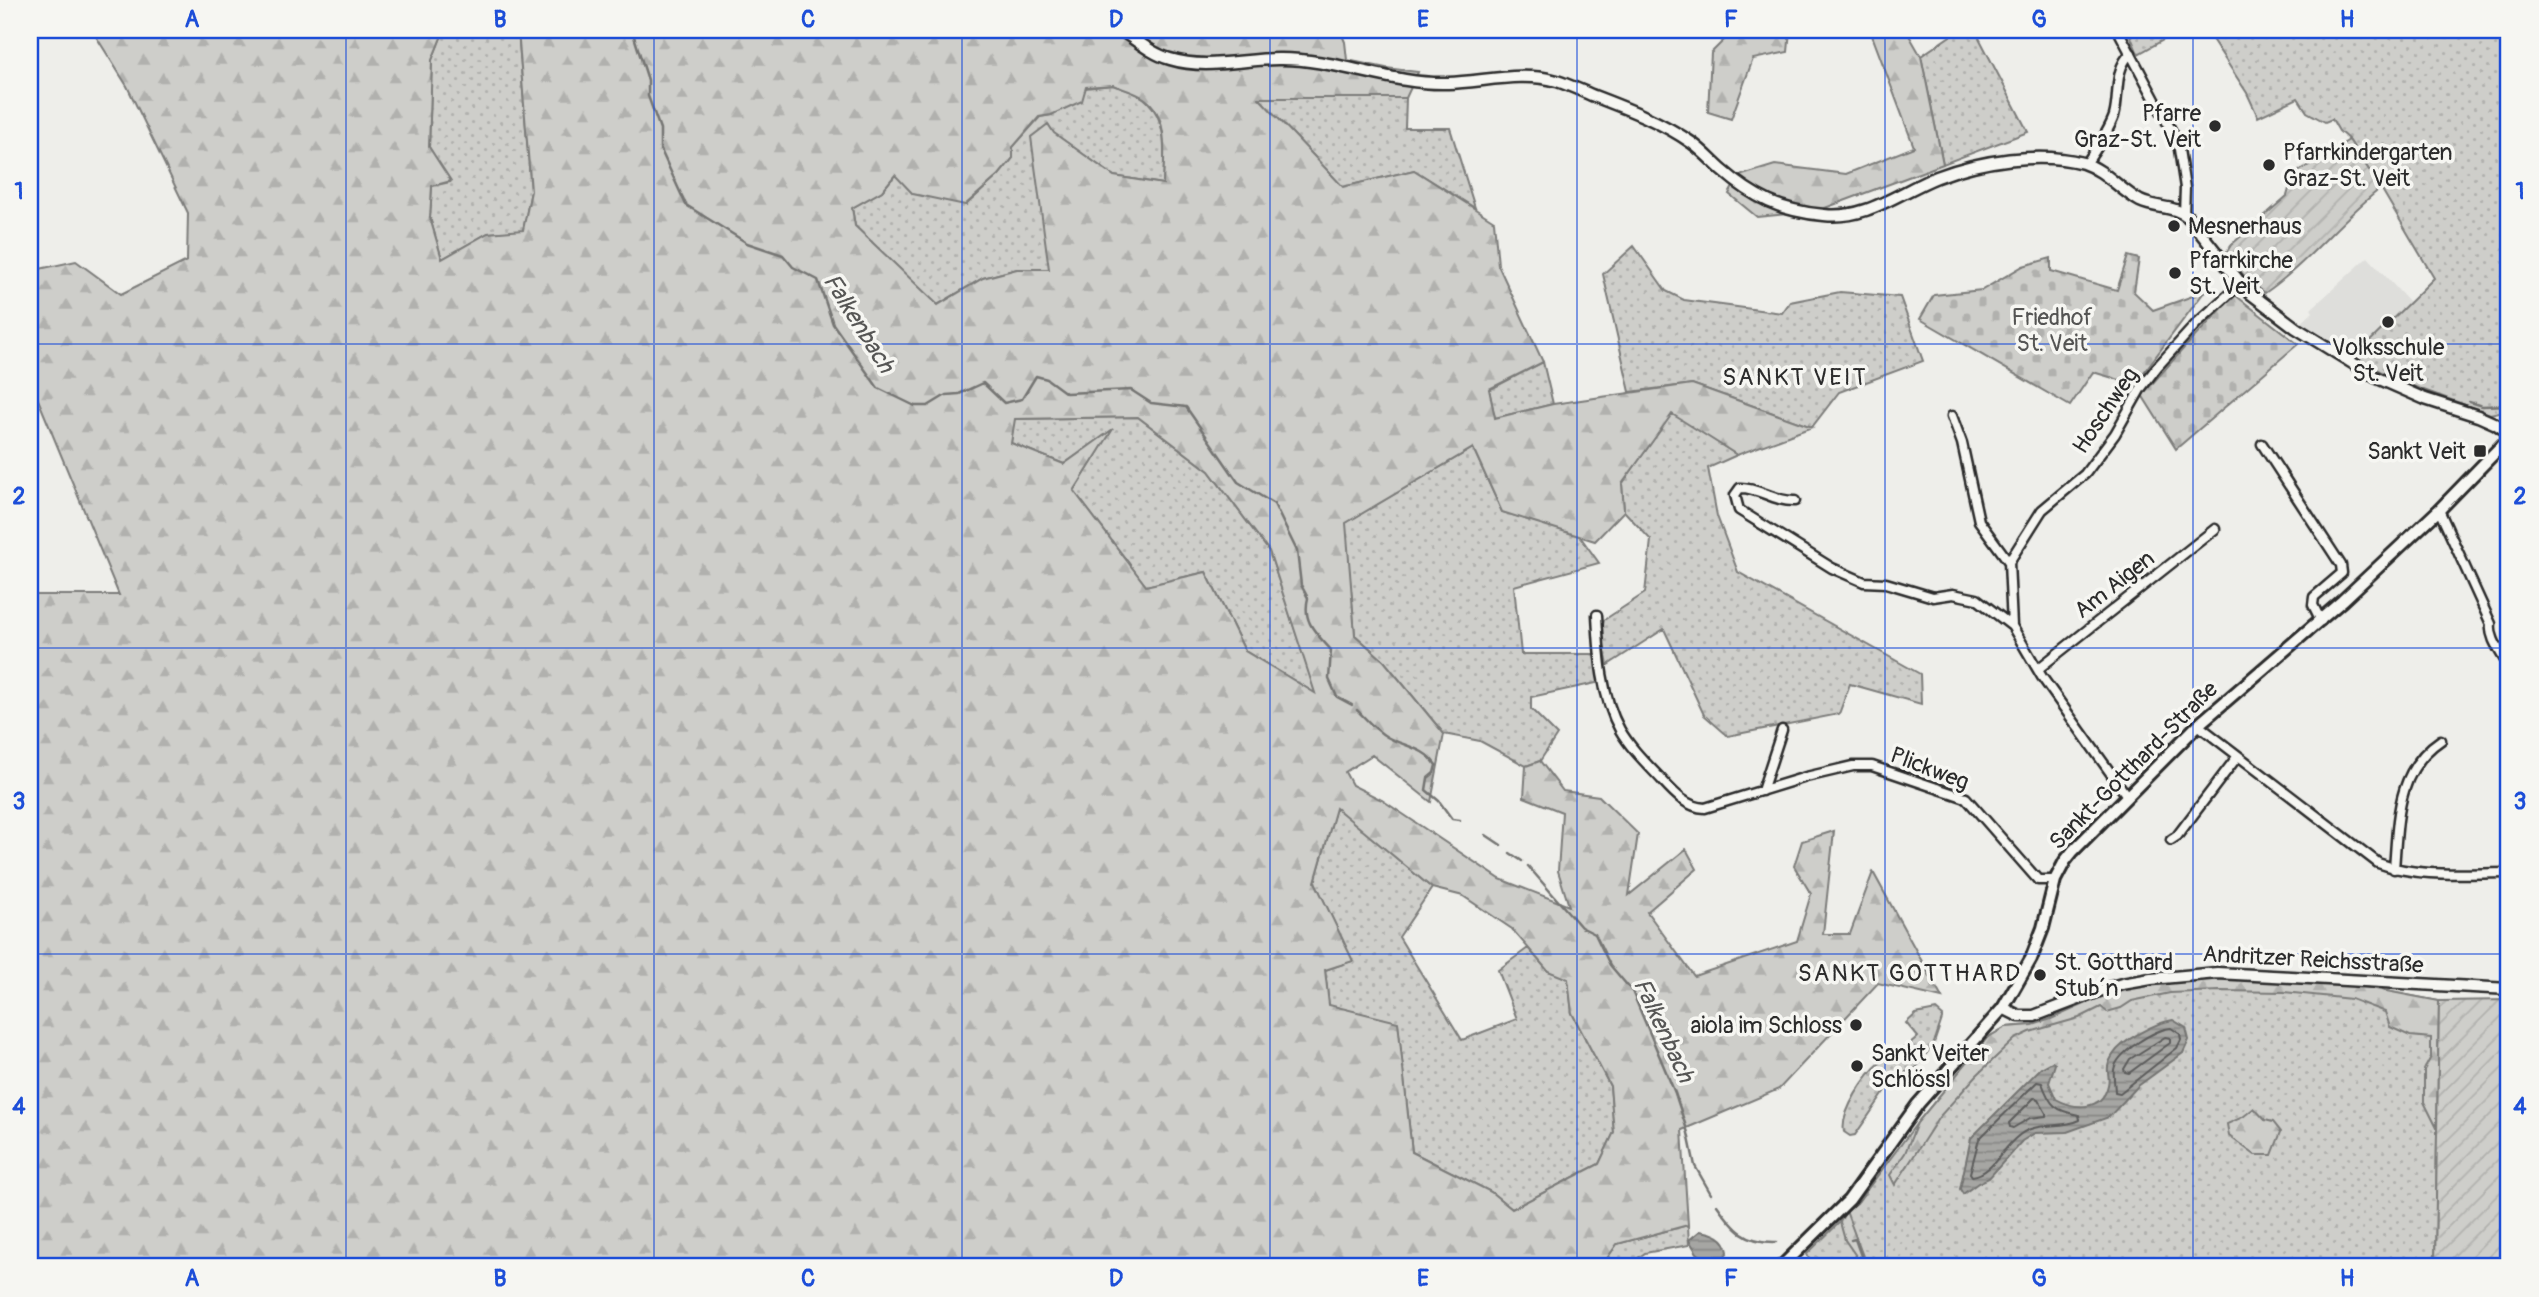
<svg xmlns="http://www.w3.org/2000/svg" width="2539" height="1297" font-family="Pangolin,sans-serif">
<defs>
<pattern id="grass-dots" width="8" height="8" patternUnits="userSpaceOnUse" patternTransform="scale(1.75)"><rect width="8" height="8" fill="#cececa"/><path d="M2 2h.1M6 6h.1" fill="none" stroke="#b1b1ae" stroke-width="1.8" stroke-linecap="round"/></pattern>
<pattern id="forest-firs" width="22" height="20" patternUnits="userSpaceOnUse" patternTransform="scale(1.75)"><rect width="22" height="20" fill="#cececa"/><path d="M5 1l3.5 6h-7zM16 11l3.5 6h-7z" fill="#b1b1ae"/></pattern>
<pattern id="cemetery-stones" width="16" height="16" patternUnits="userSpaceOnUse" patternTransform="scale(1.75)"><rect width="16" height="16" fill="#cececa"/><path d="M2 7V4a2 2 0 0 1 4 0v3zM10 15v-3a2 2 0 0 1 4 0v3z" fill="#b1b1ae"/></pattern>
<pattern id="garden-furrows" width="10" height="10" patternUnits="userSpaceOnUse" patternTransform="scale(1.75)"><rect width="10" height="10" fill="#cececa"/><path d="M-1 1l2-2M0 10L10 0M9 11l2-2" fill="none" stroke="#b1b1ae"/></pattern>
<pattern id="water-rules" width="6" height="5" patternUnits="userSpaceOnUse" patternTransform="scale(1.75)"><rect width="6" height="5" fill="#a6a6a3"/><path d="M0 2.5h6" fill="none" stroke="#878785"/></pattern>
</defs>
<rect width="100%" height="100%" fill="#eeeeea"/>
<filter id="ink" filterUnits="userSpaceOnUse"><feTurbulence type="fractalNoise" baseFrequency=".0143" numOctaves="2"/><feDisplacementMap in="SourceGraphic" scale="14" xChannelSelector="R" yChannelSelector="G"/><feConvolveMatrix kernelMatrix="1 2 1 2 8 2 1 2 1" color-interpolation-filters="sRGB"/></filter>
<g filter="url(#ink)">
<path fill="#dededb" d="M2368,257L2409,302L2435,278L2396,380L2354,357L2349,363L2296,328L2313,312L2311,309Z"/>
<path fill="url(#grass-dots)" stroke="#7c7c7a" stroke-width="2" d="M444,30H518L531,191L523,231L488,233L442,259L430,218L432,186L450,182L429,147L432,60Z
M1959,30H1975L2028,132L1943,164L1921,56Z
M2128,30H2181L2138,54Z
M2206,30H2509V410L2490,414L2396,380L2354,357L2434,278L2381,188L2349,140L2339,131L2332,119L2325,122L2307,112L2298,98L2258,117L2247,93Z
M1113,85C1123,89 1140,93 1147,101C1169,122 1164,157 1163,184L1114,176L1053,133L1048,124L1049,269H1017L983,278L937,305L855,226L852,208L882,191L895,175L966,205L999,175L1013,158V147L1040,117L1052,115L1085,88Z
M1258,97L1406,98L1405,128H1450L1475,208L1414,170L1343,187Z
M1634,246L1666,291L1684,300L1782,313L1790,302L1840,292L1900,297L1923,361L1839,392L1812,427L1692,384L1630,392L1603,274Z
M1543,362L1553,404L1495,418L1489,390Z
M1672,413L1737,455L1708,468L1717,516L1738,572L1920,674L1921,704L1850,684L1839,714L1728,736L1704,715L1664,629L1608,665L1601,634L1604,620L1645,593L1651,540L1624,511L1622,484Z
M1138,417L1209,471L1269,551L1316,694L1245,651L1206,572L1146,586L1074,491L1111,431L1064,464L1011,443L1014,419Z
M1473,448L1502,512L1579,535L1599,563L1514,586L1521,654H1596L1601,682L1531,697V709L1557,735L1540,761L1526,766L1480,741L1444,734L1384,661L1355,635L1345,523Z
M1336,807L1432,888L1399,937L1462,1040L1517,1019L1498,970L1528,948L1548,971L1568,978L1572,1013L1610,1086L1614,1133L1599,1164L1512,1209L1491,1192L1412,1152L1398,1023L1329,1006L1325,970L1352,961L1315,882Z
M2220,979L2360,986L2439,1001L2435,1267H1812L1807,1254L1840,1222L1846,1211L1857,1203L1917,1123L1987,1038L2006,1027L2033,1025L2051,1019L2107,994Z
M1936,1010L1943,1016L1934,1043L1916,1068L1896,1076L1855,1135L1850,1136L1844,1132C1840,1112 1866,1074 1882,1061C1894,1052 1907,1049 1918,1037L1906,1023L1916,1014Z
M1688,1225L1689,1245L1645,1253L1626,1267H1601L1617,1244Z"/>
<path fill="url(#forest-firs)" stroke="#7c7c7a" stroke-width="2" fill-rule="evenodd" d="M92,30H444L432,60L429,147L451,181L432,186L430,218L442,259L488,233L523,230L531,191L518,30H1340L1345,42L1347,60L1386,68L1418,72L1406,98H1259L1343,187L1414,170L1494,221L1498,265L1543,362L1489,389L1495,418L1553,404L1692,384L1812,427L1737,455L1672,414L1622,484L1624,511L1595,541L1502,512L1473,448L1346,523L1355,635L1384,661L1444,734L1431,802L1372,755L1345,772L1352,785L1382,800L1500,879L1569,906L1558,871L1562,812L1524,797L1526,766L1540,761L1563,791L1599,796L1638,834L1629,895L1686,849L1697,869L1647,912L1694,976L1797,941L1811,894L1794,866L1802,841L1834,831L1823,934H1850L1873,872L1942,998L1878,983L1779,1089L1682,1130L1688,1225L1617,1244L1601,1267H30V595H119L30,380V271L76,261L121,294L187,261L188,213L127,86ZM1113,85C1123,89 1135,92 1144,98C1170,115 1164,158 1163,184L1114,176L1054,133L1048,124L1031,137L1049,269H1017L983,278L938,305L855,226L852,208L882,191L895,175L913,194L965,205L999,175L1013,158V147L1039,117L1051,115L1082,101L1086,87ZM1138,417L1209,471L1269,551L1315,693L1245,651L1206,572L1146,586L1074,491L1113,429L1064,464L1011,443L1015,419ZM1336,808L1432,888L1463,896L1512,929L1548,971L1568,979L1572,1013L1610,1086L1614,1132L1599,1164L1512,1209L1491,1192L1412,1152L1398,1022L1329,1005L1325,970L1353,961L1315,882Z
M1734,30H1790L1788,52L1753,59L1731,119L1708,112L1711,53Z
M1870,30H1906L1921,56L1943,164L1817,211L1757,217L1729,194L1739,176L1775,165L1846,174L1914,147Z
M2220,979L2360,986L2439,1001L2437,1128L2424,1102V1070L2431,1057V1038L2410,1036L2390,1027L2385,1012L2351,999L2284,992L2220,991L2170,993L2132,1001L2121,1008L2107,1012L2101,1007L2079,1018L2030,1032L2015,1039L1977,1075L1939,1117L1895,1185L1890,1175L1905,1153L1917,1123L1987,1038L2006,1027L2033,1025L2051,1019L2107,994L2127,988L2155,982Z
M2254,1108L2265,1120L2273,1122L2281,1132L2272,1155H2255L2229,1136L2227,1124L2243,1117Z
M1846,1211L1867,1267H1860L1856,1256L1845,1240L1840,1222Z"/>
<path fill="url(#cemetery-stones)" stroke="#7c7c7a" stroke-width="2" d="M2128,256L2139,259L2134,292L2153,310L2204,292L2135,384L2129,385L2123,381L2093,372L2070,406L1920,319L1934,295L1982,290L2023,266L2051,258V271L2117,290Z
M2235,295L2298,344L2176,449L2142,395L2184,348Z"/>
<path fill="url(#garden-furrows)" stroke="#7c7c7a" stroke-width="2" d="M2349,140L2381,188C2340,220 2308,263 2265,293L2246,278L2226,253L2231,245L2287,196L2293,175Z
M2509,1000V1267H2435L2439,1001Z"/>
<path fill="url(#water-rules)" stroke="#757573" stroke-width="2" d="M2173,1020L2186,1028L2189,1040L2183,1053L2138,1086L2109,1117L2067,1132L2035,1133L2022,1141L1989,1178L1978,1183L1963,1194L1960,1189L1971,1138L2041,1068L2052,1062L2055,1064L2049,1083L2056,1099C2074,1109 2102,1112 2108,1085C2111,1073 2103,1071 2113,1055C2122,1040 2157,1022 2173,1020Z
M1700,1231C1713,1233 1726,1237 1728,1252L1720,1262L1714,1266L1697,1253L1689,1240Z"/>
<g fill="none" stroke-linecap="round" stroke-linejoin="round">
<path stroke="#5c5c5b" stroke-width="2" d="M2171,1028L2180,1034L2181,1040L2177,1048L2120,1093L2115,1092C2115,1087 2113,1076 2114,1070C2116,1053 2155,1029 2171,1028Z
M2165,1037L2170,1038V1043L2129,1073L2125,1072L2124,1069L2130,1059Z
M2037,1082L2042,1083C2050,1105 2055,1111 2079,1115L2080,1120C2059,1130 2035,1120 2017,1137C2002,1149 1992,1174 1972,1176L1970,1173L1979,1139Z
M2034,1098L2038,1099L2046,1113V1116L2030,1118L2013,1128L2010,1127L2009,1123Z"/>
<path stroke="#757573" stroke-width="2.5" d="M632,30L648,80V96L660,129V148L686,205L747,243L783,255L793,267L818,280L833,324L878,388L915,406H928L946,395L959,394L983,383L1004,403L1022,399L1036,376L1047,379L1066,393L1131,390L1151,403L1186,407L1238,482L1274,504L1297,551L1301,585L1308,598C1302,622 1316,633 1331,650L1329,679L1337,697L1352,705
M2469,402L2482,406L2509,405
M1357,710C1366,719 1376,731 1387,737C1405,747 1424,747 1436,765L1434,773L1428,778L1426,790L1439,801L1452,819L1460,820
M1486,835L1501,845
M1510,853L1522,861
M1528,866L1581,927L1595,934L1610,965L1632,991L1675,1093L1688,1133L1695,1166L1711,1194
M1717,1205C1734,1229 1745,1243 1777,1242
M1851,1240L1855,1239L1865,1267"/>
<defs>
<path id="minor" d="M2118,30L2178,143L2185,188L2184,214
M2086,164C2096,149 2108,133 2114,116C2120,95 2113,70 2131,53
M1952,416L1962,443L1979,521L2009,562
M2262,444L2341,565L2342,573L2314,597L2313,605L2321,621
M1795,501C1775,502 1757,487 1740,488L1735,495L1739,510L1832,568L1864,582L1886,583L1933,597L1953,594L1977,599L2012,626
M2439,510L2491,624C2489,640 2503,654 2509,668
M1597,615C1599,653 1601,696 1620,730C1631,749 1647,764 1662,780C1674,793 1686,807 1705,808L1806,777L1853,766H1872L1966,798L2038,880H2055
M2038,669L2215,529
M2198,725L2378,863C2418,878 2467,873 2509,873
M1762,791L1782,730
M2127,796L2042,677L2012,626L2009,562L2042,510L2085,474L2115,434L2141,388L2157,367L2197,323L2240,284
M2171,840L2177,836L2237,757
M2394,869C2398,820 2396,770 2441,740"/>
<path id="tertiary" d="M1121,30C1136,40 1152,54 1170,59C1206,70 1242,59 1278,59C1336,58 1391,85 1448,83C1483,82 1522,71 1557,81C1569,85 1582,91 1594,96C1628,109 1662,122 1692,143C1703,151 1712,161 1722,170C1754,198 1781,211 1824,215C1867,220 1899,192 1937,177C1979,161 2039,151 2083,163C2105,170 2120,190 2140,201C2156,209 2176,205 2189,218
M2192,222L2246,290L2296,328L2375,377L2425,399L2478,416L2496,424L2509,433
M2003,1008L2019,1016H2034L2102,990L2122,984L2151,979L2217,973L2509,989"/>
<path id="secondary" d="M1781,1267L1849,1200L1918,1104L2003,1008L2031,959L2043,928L2055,880L2065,861L2073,851L2198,725L2342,601L2439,510L2509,438"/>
</defs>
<use href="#minor" stroke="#2b2b2b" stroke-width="13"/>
<use href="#tertiary" stroke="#2b2b2b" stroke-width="15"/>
<use href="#secondary" stroke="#2b2b2b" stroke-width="16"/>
<use href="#minor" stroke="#f6f6f2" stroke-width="8"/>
<use href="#tertiary" stroke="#f6f6f2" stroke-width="10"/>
<use href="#secondary" stroke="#f6f6f2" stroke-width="10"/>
</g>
</g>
<path fill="none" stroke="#1d4ed8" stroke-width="2" stroke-opacity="0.55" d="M346,30V1267M654,30V1267M962,30V1267M1270,30V1267M1577,30V1267M1885,30V1267M2193,30V1267M30,344H2509M30,648H2509M30,954H2509"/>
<g fill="#2b2b2b" stroke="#f6f6f2" stroke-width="2.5">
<circle cx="2215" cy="126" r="7"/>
<circle cx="2269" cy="165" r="7"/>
<circle cx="2174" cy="226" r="7"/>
<circle cx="2175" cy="273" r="7"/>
<circle cx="2388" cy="322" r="7"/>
<rect x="2473" y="444" width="14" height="14" rx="3.5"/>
<circle cx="2040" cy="975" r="7"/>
<circle cx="1856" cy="1025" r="7"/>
<circle cx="1857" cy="1066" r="7"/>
</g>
<g text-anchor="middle" stroke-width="7" stroke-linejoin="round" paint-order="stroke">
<g font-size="23" fill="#2b2b2b" stroke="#f6f6f2" text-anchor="start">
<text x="2201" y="121" text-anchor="end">Pfarre<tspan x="2201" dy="26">Graz-St. Veit</tspan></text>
<text x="2283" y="160">Pfarrkindergarten<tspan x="2283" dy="26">Graz-St. Veit</tspan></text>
<text x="2188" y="234">Mesnerhaus</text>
<text x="2189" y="268">Pfarrkirche<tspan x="2189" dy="26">St. Veit</tspan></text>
<text x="2388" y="355" text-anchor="middle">Volksschule<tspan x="2388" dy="26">St. Veit</tspan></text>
<text x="2466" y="459" text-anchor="end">Sankt Veit</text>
<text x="2054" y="970">St. Gotthard<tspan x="2054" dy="26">Stub´n</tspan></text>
<text x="1842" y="1033" text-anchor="end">aiola im Schloss</text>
<text x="1871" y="1061">Sankt Veiter<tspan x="1871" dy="26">Schlössl</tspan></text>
</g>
<g font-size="23" fill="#545453" stroke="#f6f6f2">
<text x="2052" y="325">Friedhof<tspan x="2052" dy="26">St. Veit</tspan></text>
</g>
<g font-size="23" fill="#2b2b2b" stroke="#f6f6f2">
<text transform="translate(2105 410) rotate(-56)" y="8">Hoschweg</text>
<text transform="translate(2114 584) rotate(-38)" y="8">Am Aigen</text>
<text transform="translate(2133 765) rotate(-45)" y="8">Sankt-Gotthard-Straße</text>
<text transform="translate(1930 768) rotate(21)" y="8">Plickweg</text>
<text transform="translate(2313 959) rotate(3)" y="8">Andritzer Reichsstraße</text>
</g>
<g font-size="24" font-style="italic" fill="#565655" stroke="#f6f6f2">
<text transform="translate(859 323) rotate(58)" y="8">Falkenbach</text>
<text transform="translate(1664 1030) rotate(65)" y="8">Falkenbach</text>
</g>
<g font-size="24" letter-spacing="2" fill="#2b2b2b" stroke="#f6f6f2">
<text x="1795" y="385">SANKT VEIT</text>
<text x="1910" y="981">SANKT GOTTHARD</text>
</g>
</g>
<rect width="2539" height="1297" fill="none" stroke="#f6f6f2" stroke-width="77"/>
<rect x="38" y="38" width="2462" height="1220" fill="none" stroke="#1d4ed8" stroke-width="2.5"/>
<g font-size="23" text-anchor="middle" font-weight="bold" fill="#1d4ed8">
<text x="192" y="27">A</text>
<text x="500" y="27">B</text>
<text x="808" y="27">C</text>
<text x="1116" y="27">D</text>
<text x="1423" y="27">E</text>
<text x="1731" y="27">F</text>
<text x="2039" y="27">G</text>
<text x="2347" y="27">H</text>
<text x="19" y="199">1</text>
<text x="2520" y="199">1</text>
<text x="19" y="504">2</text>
<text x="2520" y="504">2</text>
<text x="19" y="809">3</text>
<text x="2520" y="809">3</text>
<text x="19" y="1114">4</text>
<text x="2520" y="1114">4</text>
<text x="192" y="1286">A</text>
<text x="500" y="1286">B</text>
<text x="808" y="1286">C</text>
<text x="1116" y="1286">D</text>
<text x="1423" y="1286">E</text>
<text x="1731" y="1286">F</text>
<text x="2039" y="1286">G</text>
<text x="2347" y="1286">H</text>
</g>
</svg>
